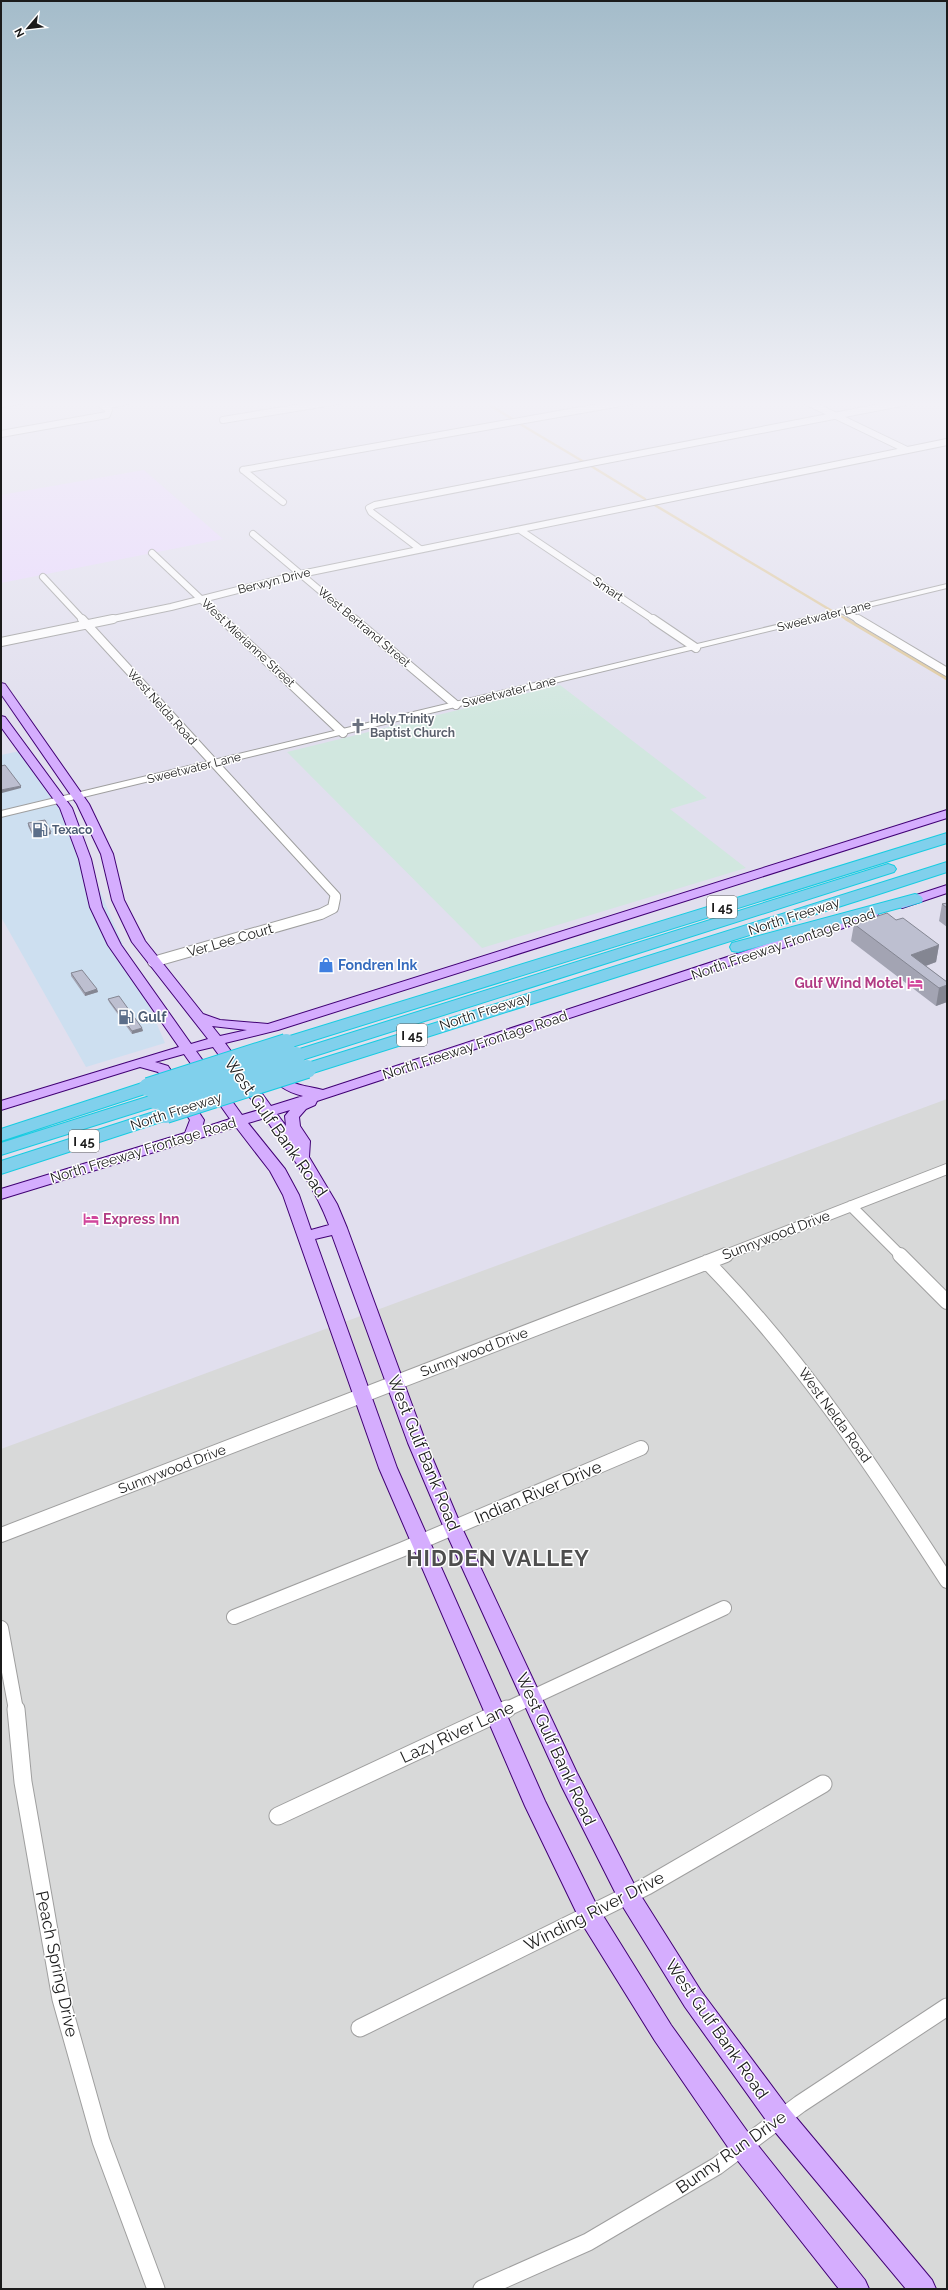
<svg xmlns="http://www.w3.org/2000/svg" width="948" height="2290" font-family="Raleway,sans-serif">
<rect width="100%" height="100%" fill="#e1dfee"/>
<path fill="#d8d9d9" d="M947,1099V2289H1V1449Z"/>
<path fill="#cddff0" d="M20,751L68,816L165,1043L86,1067L1,917V755Z"/>
<path fill="#d1e7df" d="M560,685L707,798L670,809L746,868L482,948L287,752Z"/>
<path fill="#e9d7ff" d="M144,470L223,539L1,583V495Z"/>
<g fill="none" stroke-linecap="round" stroke-linejoin="round">
<path stroke="#dfc99c" stroke-width="2.5" d="M483,401L514,420
M520,424L584,462
M591,466L645,499
M653,504L832,611
M841,616L848,620"/>
<path stroke="#dfc99c" stroke-width="3" d="M846,619L947,679"/>
<defs>
<path id="minor-far4" d="M805,401L907,450
M1,404L20,401
M104,406L128,401
M223,420L338,401
M1,434L107,415L109,410L97,401
M243,470L632,401
M243,470L283,502
M520,530L654,620
M253,534L355,620
M420,549L371,512L369,508L375,505L911,401
M152,553L223,620
M43,577L83,620
M844,611L859,620
M108,620L171,607L301,574L947,442"/>
<path id="minor-far3" d="M82,619L336,896L335,899
M222,619L343,733
M354,619L456,705
M653,619L696,648
M858,619L947,672
M1,642L113,619"/>
<path id="minor-far2" d="M153,962L321,914L333,908L335,898
M851,1206L901,1256
M723,1256L947,1169"/>
<path id="minor-far1" d="M900,1255L947,1302
M707,1262C801,1358 874,1468 947,1581
M1,1535L726,1255
M234,1617L401,1550L641,1448
M1,1628L16,1710
M505,1710L724,1608"/>
<path id="minor" d="M16,1709L23,1782L61,1999L101,2141L156,2289
M278,1816L507,1709
M360,2028L647,1886L823,1784
M482,2289L588,2242L717,2166L800,2104L947,2007"/>
<path id="tertiary" d="M947,584V588L1,817V811Z"/>
<path id="secondary" d="M1,683L5,684L89,804L113,854L124,900L145,941L203,1014L220,1020L268,1024L947,810V818L278,1030L225,1043L271,1106L303,1096C286,1092 275,1084 265,1070L267,1067H277C293,1088 301,1084 323,1090L867,911L872,910L878,914L877,917L317,1101L315,1105L306,1109L299,1117L300,1126L310,1141L309,1157L337,1204L347,1228L426,1443L462,1528L577,1773L636,1888L701,1991L789,2109L932,2280L936,2289H906L771,2127L685,2007L620,1902L562,1787L444,1528L408,1443L332,1235L315,1239L397,1468L545,1801L597,1906L671,2025L752,2138L865,2280L869,2289H839L734,2156L655,2041L581,1922L525,1806L379,1468L283,1195L270,1171L236,1127L1,1199V1189L185,1133L190,1120L158,1072L140,1067L1,1110V1101L179,1047L108,945L90,907L79,859L60,808L1,727V716L5,717L72,808L91,859L102,907L121,945L191,1044L208,1039L132,942L112,900L101,854L77,804L1,694ZM212,1026L247,1030L220,1036ZM213,1047L259,1110L242,1115L196,1051ZM184,1054L230,1119L202,1128L204,1120L168,1066L155,1062ZM290,1110L285,1116L286,1126L277,1114ZM265,1118C289,1152 314,1185 329,1225L311,1230L299,1195L285,1169L248,1123Z
M947,885V893L902,908L896,904L898,901Z"/>
<path id="motorway" d="M947,833V843L292,1047H280L277,1043L280,1039Z
M947,862V872L873,896L313,1073H301L298,1069L301,1065L381,1040Z
M888,864L894,866L896,869L894,872L302,1060H290L287,1056L290,1052Z
M915,894L921,896L923,899L921,902L738,952L732,951L730,947L732,943Z
M148,1081L154,1083L157,1087L154,1091L1,1141V1129Z
M156,1094L163,1096L165,1100L163,1104L1,1155V1143Z
M166,1108L173,1110L175,1114L173,1118L1,1174V1161Z"/>
</defs>
<use href="#minor-far4" stroke="#9f9f9f" stroke-width="8"/>
<use href="#minor-far3" stroke="#9f9f9f" stroke-width="10"/>
<use href="#minor-far2" stroke="#9f9f9f" stroke-width="12"/>
<use href="#minor-far1" stroke="#9f9f9f" stroke-width="16"/>
<use href="#minor" stroke="#9f9f9f" stroke-width="19"/>
<use href="#tertiary" stroke="#9f9f9f" stroke-width="2"/>
<use href="#secondary" stroke="#400074" stroke-width="2"/>
<use href="#motorway" stroke="#17cce1" stroke-width="2"/>
<use href="#minor-far4" stroke="#fff" stroke-width="6"/>
<use href="#minor-far3" stroke="#fff" stroke-width="8"/>
<use href="#minor-far2" stroke="#fff" stroke-width="10"/>
<use href="#minor-far1" stroke="#fff" stroke-width="14"/>
<use href="#minor" stroke="#fff" stroke-width="17"/>
<use href="#tertiary" fill="#fff" fill-rule="evenodd"/>
<use href="#secondary" fill="#d5adfe" fill-rule="evenodd"/>
<use href="#motorway" fill="#80d0ec" fill-rule="evenodd"/>
<defs>
<path id="motorway-bridge" d="M148,1087L286,1043
M156,1100L296,1056
M166,1114L307,1069"/>
</defs>
<use href="#motorway-bridge" stroke="#17cce1" stroke-width="20" stroke-linecap="butt"/>
<use href="#motorway-bridge" stroke="#80d0ec" stroke-width="18"/>
</g>
<path fill="#a3a4b3" d="M28,823L51,834L34,838L28,826Z
M947,903V927L939,921L942,904Z
M896,920L939,945L936,962L926,966L947,982V1002L936,1006L851,941L854,924Z
M71,973L97,989L98,992L85,996L71,976Z
M108,999L142,1028L143,1031L132,1034L109,1002Z"/>
<path fill="#848692" d="M21,786V788L2,793L1,790Z
M51,832V834L34,838L33,835Z
M939,945L936,962L914,970L911,955Z
M947,985V1002L936,1006L939,988Z
M97,989L98,992L85,996V993Z
M142,1028L143,1031L132,1034V1031Z"/>
<path fill="#bdbfd0" stroke="#848692" d="M5,765L21,786L1,790V766Z
M45,820L51,832L33,835L28,823Z
M947,903V908L942,904Z
M887,913L896,920L903,918L939,945L911,955L947,982V985L939,988L854,924Z
M82,970L97,989L85,993L71,973Z
M119,996L142,1028L132,1031L108,999Z"/>
<linearGradient id="sky" x2="0" y2="1"><stop stop-color="#a4bcca"/><stop offset="0.56" stop-color="#f2f1f7"/><stop offset="1" stop-color="#f2f1f7" stop-opacity="0"/></linearGradient>
<rect width="948" height="721" fill="url(#sky)"/>
<defs>
<symbol id="church-bare" viewBox="-9 -9 18 18"><path d="M-1.2-6h2.4v3.5h3.3v2.4h-3.3V6h-2.4V-.1h-3.3v-2.4h3.3Z" fill="#6b7280" stroke="#fff" stroke-width="2.5" paint-order="stroke"/></symbol>
<symbol id="fuel-bare" viewBox="-9 -9 18 18"><path d="M-5.5-6h7V0h2V4h1.3V-2.5L3-4.5l.8-.8L6-3V5H2.5V1h-1V6h-7ZM-4.2-4.7v3.2H.2V-4.7Z" fill="#5c6f8a" stroke="#fff" stroke-width="2.5" paint-order="stroke"/></symbol>
<symbol id="shop-bare" viewBox="-9 -9 18 18"><path d="M-5-2.5h2.3a2.7 3.5 0 0 1 5.4 0H5L5.5 6h-11ZM-1.5-2.5h3a1.5 2.3 0 0 0-3 0Z" fill="#3f7fe0" stroke="#fff" stroke-width="2.5" paint-order="stroke"/></symbol>
<symbol id="hotel-bare" viewBox="-9 -9 18 18"><path d="M-6-4.5h1.5V1H6V5H4.5V3h-9V5H-6ZM-4 0a1.8 1.8 0 1 1 3.6 0ZM.5 0V-2.5h3Q6-2.5 6 0Z" fill="#d1479c" stroke="#fff" stroke-width="2.5" paint-order="stroke"/></symbol>
</defs>
<g fill-rule="evenodd">
<use href="#church-bare" x="347" y="715" width="22" height="22"/>
<use href="#fuel-bare" x="29" y="819" width="22" height="22"/>
<use href="#shop-bare" x="315" y="954" width="22" height="22"/>
<use href="#hotel-bare" x="904" y="972" width="22" height="22"/>
<use href="#fuel-bare" x="115" y="1006" width="22" height="22"/>
<use href="#hotel-bare" x="80" y="1208" width="22" height="22"/>
</g>
<g text-anchor="middle" stroke-width="3" stroke-linejoin="round" paint-order="stroke">
<g font-size="12" fill="#1b1b1b" stroke="#fff">
<text transform="translate(274 581) rotate(-14)" y="4">Berwyn Drive</text>
<text transform="translate(608 589) rotate(34)" y="4">Smart</text>
<text transform="translate(824 616) rotate(-14)" y="4">Sweetwater Lane</text>
<text transform="translate(364 627) rotate(40)" y="4">West Bertrand Street</text>
<text transform="translate(248 643) rotate(43)" y="4">West Mierianne Street</text>
<text transform="translate(509 692) rotate(-14)" y="4">Sweetwater Lane</text>
<text transform="translate(162 707) rotate(48)" y="4">West Nelda Road</text>
<text transform="translate(194 768) rotate(-14)" y="4">Sweetwater Lane</text>
</g>
<g font-size="12" font-weight="bold" fill="#5b616d" stroke="#fff" text-anchor="start">
<text x="370" y="723">Holy Trinity<tspan x="370" dy="14">Baptist Church</tspan></text>
</g>
<g font-size="12" font-weight="bold" fill="#4e5e75" stroke="#fff" text-anchor="start">
<text x="52" y="834">Texaco</text>
</g>
<g fill="#fff" stroke="#5f5f5f" stroke-width="1">
<rect x="707" y="896" width="30" height="22" rx="3"/>
<rect x="397" y="1024" width="30" height="22" rx="3"/>
<rect x="69" y="1130" width="30" height="22" rx="3"/>
</g>
<g font-size="13" font-weight="bold" fill="#1b1b1b">
<text x="722" y="912">I 45</text>
<text x="412" y="1040">I 45</text>
<text x="84" y="1146">I 45</text>
</g>
<g font-size="14" fill="#1b1b1b" stroke="#fff">
<text transform="translate(794 916) rotate(-18)" y="5">North Freeway</text>
<text transform="translate(230 940) rotate(-16)" y="5">Ver Lee Court</text>
<text transform="translate(783 944) rotate(-19)" y="5">North Freeway Frontage Road</text>
<text transform="translate(485 1011) rotate(-18)" y="5">North Freeway</text>
<text transform="translate(475 1045) rotate(-18)" y="5">North Freeway Frontage Road</text>
<text transform="translate(176 1111) rotate(-18)" y="5">North Freeway</text>
<text transform="translate(143 1150) rotate(-17)" y="5">North Freeway Frontage Road</text>
<text transform="translate(776 1235) rotate(-21)" y="5">Sunnywood Drive</text>
<text transform="translate(474 1352) rotate(-21)" y="5">Sunnywood Drive</text>
<text transform="translate(835 1415) rotate(54)" y="5">West Nelda Road</text>
<text transform="translate(172 1469) rotate(-21)" y="5">Sunnywood Drive</text>
</g>
<g font-size="14" font-weight="bold" fill="#366cbe" stroke="#fff" text-anchor="start">
<text x="338" y="970">Fondren Ink</text>
</g>
<g font-size="14" font-weight="bold" fill="#b23c85" stroke="#fff" text-anchor="end">
<text x="903" y="988">Gulf Wind Motel</text>
<text x="103" y="1224" text-anchor="start">Express Inn</text>
</g>
<g font-size="14" font-weight="bold" fill="#4e5e75" stroke="#fff" text-anchor="start">
<text x="138" y="1022">Gulf</text>
</g>
<g font-size="17" fill="#1b1b1b" stroke="#fff">
<text transform="translate(276 1127) rotate(55)" y="6">West Gulf Bank Road</text>
<text transform="translate(424 1453) rotate(68)" y="6">West Gulf Bank Road</text>
<text transform="translate(538 1492) rotate(-23)" y="6">Indian River Drive</text>
<text transform="translate(457 1732) rotate(-25)" y="6">Lazy River Lane</text>
<text transform="translate(556 1749) rotate(65)" y="6">West Gulf Bank Road</text>
<text transform="translate(594 1911) rotate(-27)" y="6">Winding River Drive</text>
<text transform="translate(57 1964) rotate(78)" y="6">Peach Spring Drive</text>
<text transform="translate(717 2029) rotate(55)" y="6">West Gulf Bank Road</text>
<text transform="translate(731 2152) rotate(-35)" y="6">Bunny Run Drive</text>
</g>
<g font-size="22" font-weight="bold" letter-spacing="1" fill="#4e4e4e" stroke="#fff">
<text x="498" y="1566">HIDDEN VALLEY</text>
</g>
</g>
<rect width="948" height="2290" fill="none" stroke="#1b1b1b" stroke-width="4"/>
<g transform="translate(28 28) rotate(242)" stroke="#ffffff" stroke-width="3" paint-order="stroke">
<path d="M0-3L7 15L0 10L-7 15Z" fill="#1b1b1b"/>
<text y="-6" font-size="11" font-weight="bold" text-anchor="middle" fill="#1b1b1b">N</text>
</g>
</svg>
